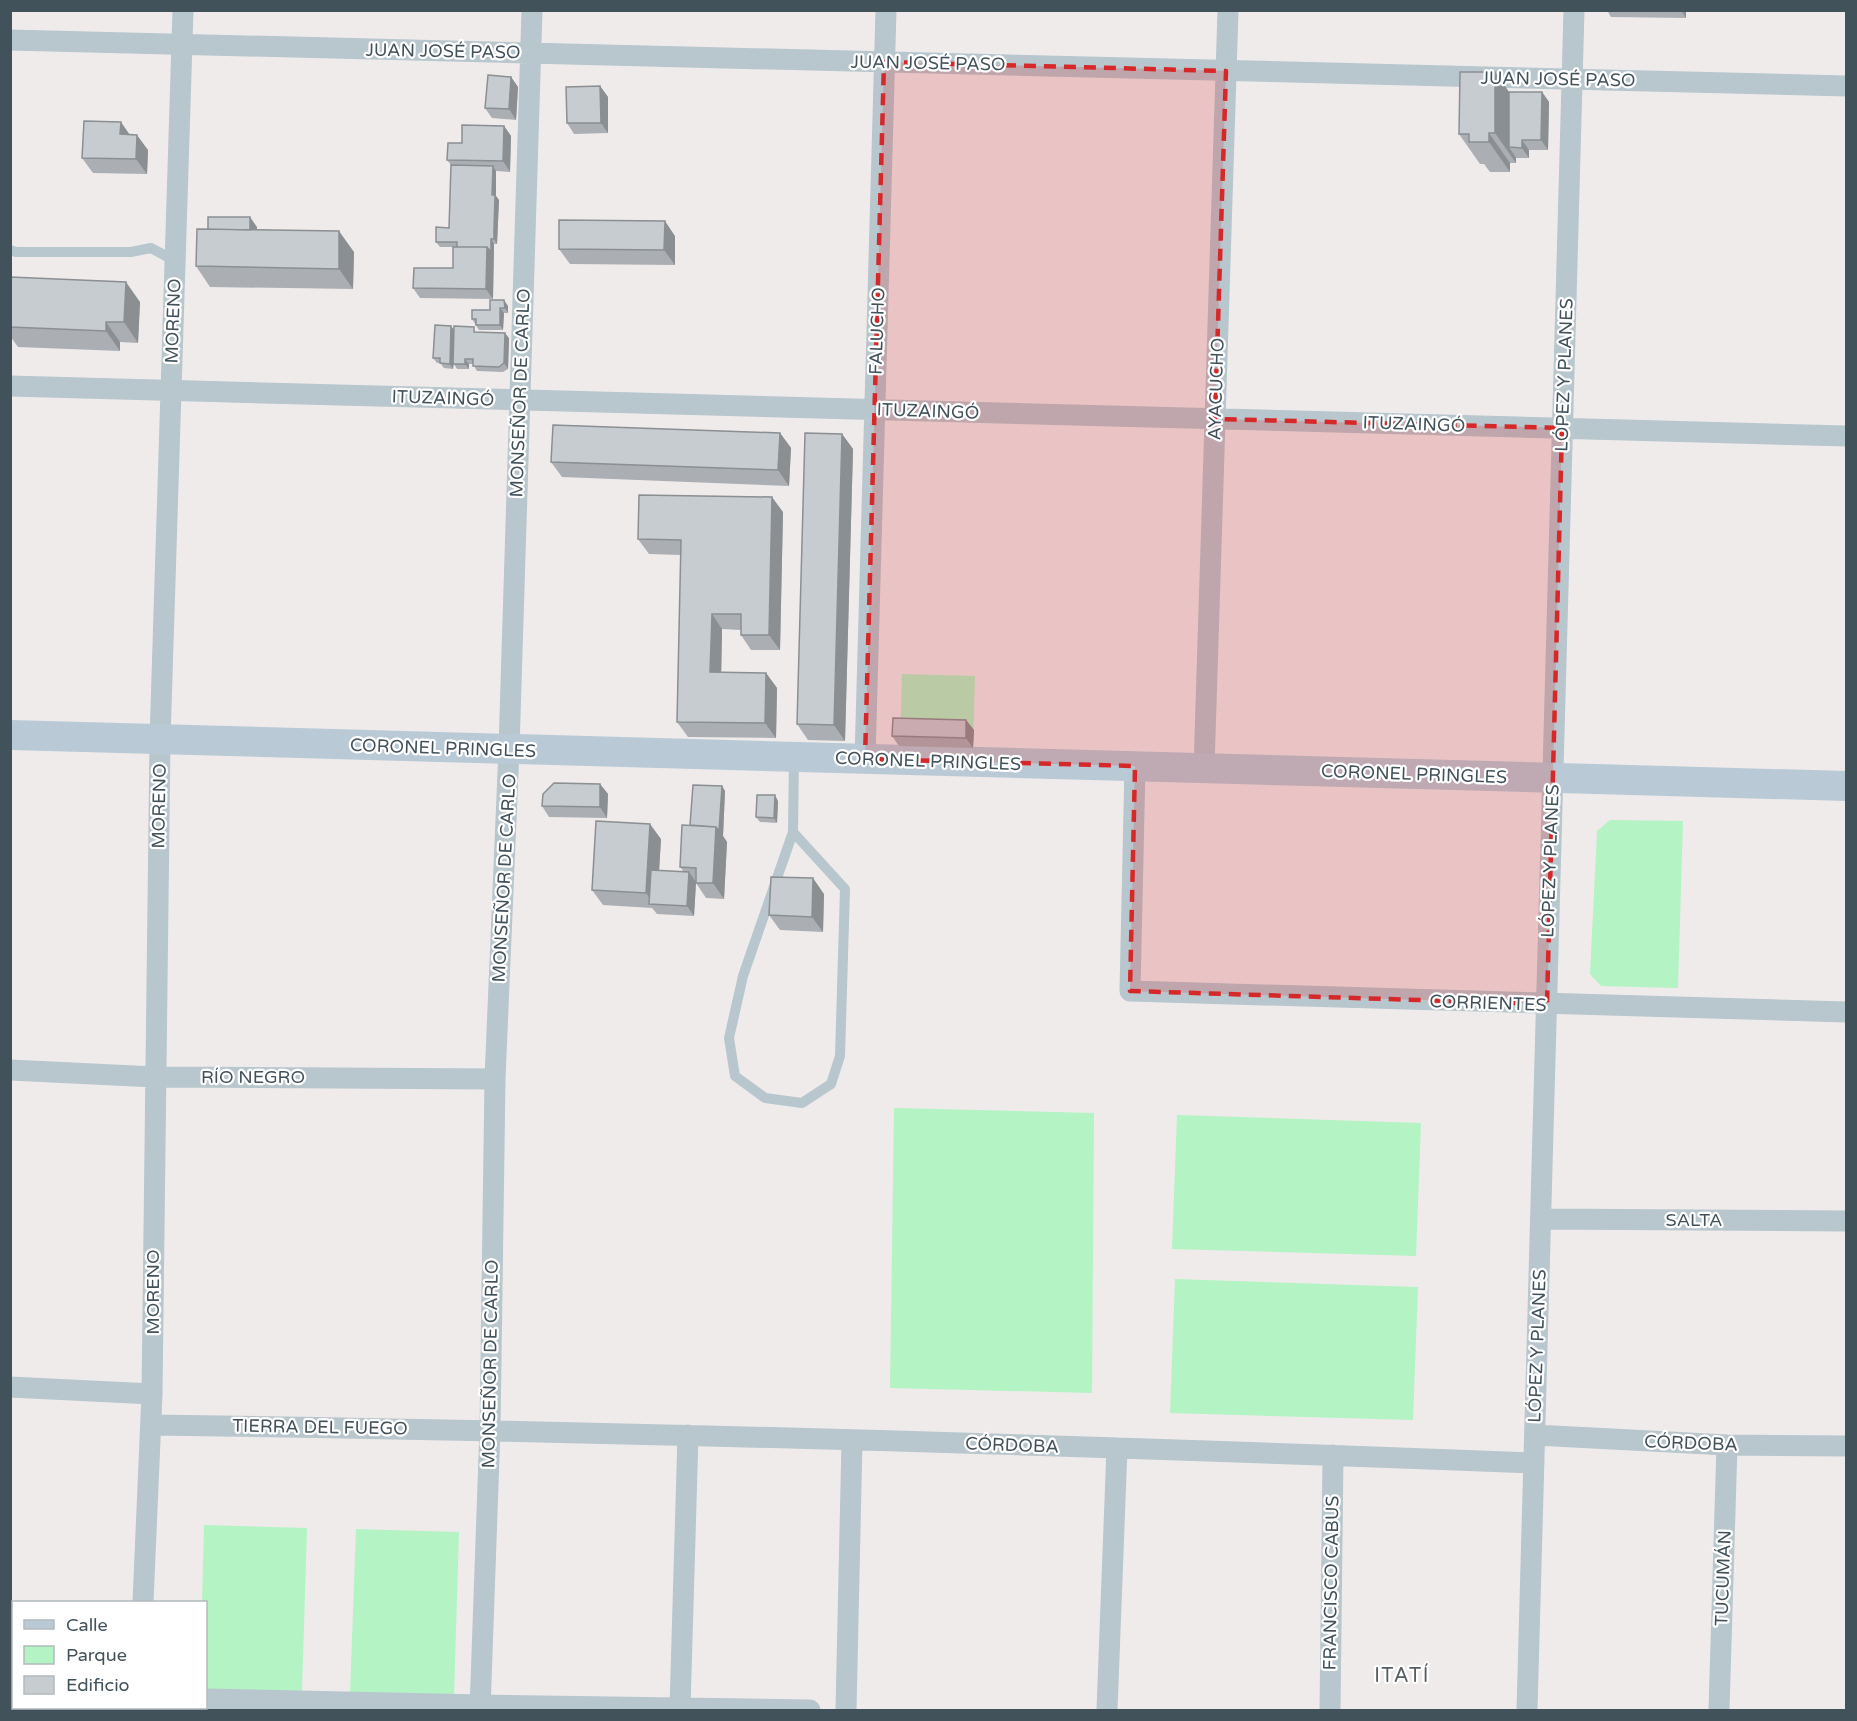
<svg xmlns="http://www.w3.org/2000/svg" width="1857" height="1721" font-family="'Varela Round',sans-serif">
<rect width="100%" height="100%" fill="#efebeb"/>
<path fill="#b3f3c4" d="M902,674L975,676L973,748L900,746Z
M1610,820L1683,821L1678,988L1601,986L1590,974L1597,831Z
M894,1108L1094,1113L1092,1393L890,1388Z
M1177,1115L1421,1123L1416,1256L1172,1249Z
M1175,1279L1418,1287L1413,1420L1170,1413Z
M204,1525L307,1528L302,1692L206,1690V1602H202Z
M356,1529L459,1532L454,1696L350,1693Z"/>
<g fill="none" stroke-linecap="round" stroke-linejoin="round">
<path stroke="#b8c6cd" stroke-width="10" d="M10,250L16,252H131L151,248L175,261
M793,832L845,889L840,1056L831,1084L802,1103L765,1098L735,1076L729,1038L743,976L793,832L794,757"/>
<path stroke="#b8c6cd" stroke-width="21" d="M10,40L1846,86
M10,386L1846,436
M865,759L886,10
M1135,766L1130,991L1846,1012
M1204,768L1228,10
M10,1070L155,1077L495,1079
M1541,1219L1846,1221
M10,1387L152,1394
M151,1425C612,1431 1073,1445 1534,1463
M1535,1435L1727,1445L1846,1446
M143,1602L152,1394L160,740L183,10
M10,1693H14
M206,1699L480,1705L810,1710
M680,1708L688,1435
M139,1710V1708
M480,1710L490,1429L495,1079L509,749L532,10
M846,1710L852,1441
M1107,1710L1117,1448
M1330,1710L1333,1455
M1527,1710L1574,10
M1719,1710L1727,1445"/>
<path stroke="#b9cad6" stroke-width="30" d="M10,735L1846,786"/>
</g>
<path fill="#abafb4" d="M1607,10H1686V18L1611,17Z
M1495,72L1509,92H1542L1549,102L1548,150H1529V158H1516V163H1510V172H1490L1484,164H1480L1459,134Z
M511,77L518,87L516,120L492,118L485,108Z
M600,86L608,97V133L574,134L567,123Z
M504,126L511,136L510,172L496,171V196L499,200L497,244H494L493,299L420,298L413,288L453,268V247H440L436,242L449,228L451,165L447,160L462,143Z
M129,134L148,150L147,174L93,173L82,158Z
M257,227V230L354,252L353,289L210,287L196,266L208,229Z
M675,236V265L570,264L559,249Z
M10,277L140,302L138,343L120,342V351L18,347L10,336Z
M508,306V313H504L503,330H479L472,319L490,310Z
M454,330L478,332L509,338L508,369L503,372L477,371L473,364H469V369H457L454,364L453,369L444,368L440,363H437L433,358Z
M780,433L791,448L789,486L562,477L551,462Z
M842,434L853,449L845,741L808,740L797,724Z
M783,512L780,650H751L741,635V630L722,629L721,672L766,673L777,688L776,738L688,737L677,722L681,555L649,554L638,539Z
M966,720L974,730L973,748L899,746L892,736Z
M600,784L608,794L607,818L549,817L542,806Z
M722,786L725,791L723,836L727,842L724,899L706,898L696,883L694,916L657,914L652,908L603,905L592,890L661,839L659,871L684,872L680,867L690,826Z
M778,801L777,823L760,822L756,817Z
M824,894L823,932L780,930L769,915Z"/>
<path fill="#8b8f92" d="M1681,10H1686V18Z
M1495,72L1516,102L1509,147L1516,158V163L1495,133Z
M511,77L518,87L516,120L509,109Z
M600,86L608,97V133L601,123Z
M1542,92L1549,102L1548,150L1541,140Z
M121,122L132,138L120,134Z
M504,126L511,136L510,172L503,161Z
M1489,133L1510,163V172L1489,142Z
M137,135L148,150L147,174L136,159Z
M1522,140L1529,150V158L1522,148Z
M493,166L496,171V196L499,200L497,244L494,239L492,195Z
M250,217L257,227V250L250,240Z
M665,221L675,236V265L664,250Z
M339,231L354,252L353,289L339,269Z
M491,239L494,244L493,299L486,289L487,247Z
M126,282L140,302L138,343L124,322Z
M504,300L508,306V313L505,308Z
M500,308L504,313L503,330L500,325Z
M106,322L120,342V351L106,331Z
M451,326L455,331L453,369L450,364Z
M505,333L509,338L508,369L504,363Z
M465,359L469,364V369L465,364Z
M780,433L791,448L789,486L778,470Z
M842,434L853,449L845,741L834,725Z
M772,497L783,512L780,650L769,635Z
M712,614L722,629L721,687L710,672Z
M766,673L777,688L776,738L765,723Z
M966,720L974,730L973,748L966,738Z
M600,784L608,794L607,818L600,807Z
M722,786L725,791L723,836L727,842L724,899L713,883L716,827Z
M775,795L778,801L777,823L774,818Z
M650,824L661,839L657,904H654L646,893Z
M689,872L696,882L694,916L687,906Z
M813,878L824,894L823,932L812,917Z"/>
<path fill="#c7ccd1" stroke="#8b8f92" stroke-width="1.5" d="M1460,72H1495V133H1489V142H1469V134H1459Z
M488,75L511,77L509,109L485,108Z
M600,86L601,123H567L566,87Z
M1509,92H1542L1541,140H1522V148L1509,147Z
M84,121L121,122L120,134L137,135L136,159L82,158Z
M462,125L504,126L503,161L447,160L448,143H462Z
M451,165L493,166L492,195H495L494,229V239H491V252L487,247H457V242H436V227L449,228Z
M208,217H250V230L208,229Z
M559,220L665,221L664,250L559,249Z
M197,229L339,231V269L196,266Z
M453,247H487L486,289L413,288L414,268H453Z
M10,277L126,282L124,322H106V331L10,327Z
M490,300H504L505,308H500V325H476V319H472V310H490Z
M435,325L451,326L450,364L440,363V358H433Z
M454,326L474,327V332L505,333L504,363L499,367L473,366V359H465V364H453Z
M553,425L780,433L778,470L551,462Z
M805,433L842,434L834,725L797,724Z
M639,495L772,497L769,635H741V614H712L710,672L766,673L765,723L677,722L681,540L638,539Z
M893,718L966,720V738L892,736Z
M554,783L600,784V807L542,806L543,794Z
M693,785L722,786L719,831L716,827L690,825Z
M757,795H775L774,818L756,817Z
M596,821L650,824L646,893L592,890Z
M682,825L716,827L713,883H696V868L680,867Z
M651,870L689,872L687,906L649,904Z
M771,877L813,878L812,917L769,915Z"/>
<path fill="#d62828" fill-opacity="0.2" stroke="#d62828" stroke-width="4.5" stroke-dasharray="12 8" stroke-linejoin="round" d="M884,62L1226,71L1215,419L1562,428L1547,1004L1130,991L1135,766L865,759Z"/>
<g text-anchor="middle" stroke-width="4.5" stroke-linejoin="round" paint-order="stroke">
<g font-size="18" fill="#42525b" stroke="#fff">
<text transform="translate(443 51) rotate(1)" y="6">JUAN JOSÉ PASO</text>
<text transform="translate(928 63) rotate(1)" y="6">JUAN JOSÉ PASO</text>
<text transform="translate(1558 79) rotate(1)" y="6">JUAN JOSÉ PASO</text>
<text transform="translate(173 321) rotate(-88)" y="6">MORENO</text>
<text transform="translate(877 331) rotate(-88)" y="6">FALUCHO</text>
<text transform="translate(1564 375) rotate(-88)" y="6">LÓPEZ Y PLANES</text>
<text transform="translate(1216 389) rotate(-88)" y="6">AYACUCHO</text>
<text transform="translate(520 393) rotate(-88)" y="6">MONSEÑOR DE CARLO</text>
<text transform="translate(443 398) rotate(2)" y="6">ITUZAINGÓ</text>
<text transform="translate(928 411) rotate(2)" y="6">ITUZAINGÓ</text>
<text transform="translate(1414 424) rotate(2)" y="6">ITUZAINGÓ</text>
<text transform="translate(443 748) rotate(2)" y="6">CORONEL PRINGLES</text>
<text transform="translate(928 761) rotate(2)" y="6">CORONEL PRINGLES</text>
<text transform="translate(1414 774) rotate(2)" y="6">CORONEL PRINGLES</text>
<text transform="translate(159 806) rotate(-89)" y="6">MORENO</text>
<text transform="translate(1550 861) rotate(-88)" y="6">LÓPEZ Y PLANES</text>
<text transform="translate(504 878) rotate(-87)" y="6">MONSEÑOR DE CARLO</text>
<text transform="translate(1488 1003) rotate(2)" y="6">CORRIENTES</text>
<text x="253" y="1083">RÍO NEGRO</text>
<text x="1694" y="1226">SALTA</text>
<text transform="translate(153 1292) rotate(-90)" y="6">MORENO</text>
<text transform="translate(1537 1346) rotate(-88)" y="6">LÓPEZ Y PLANES</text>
<text transform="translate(490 1364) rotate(-89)" y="6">MONSEÑOR DE CARLO</text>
<text transform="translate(320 1427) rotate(1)" y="6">TIERRA DEL FUEGO</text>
<text transform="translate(1691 1443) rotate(2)" y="6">CÓRDOBA</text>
<text transform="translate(1012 1445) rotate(2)" y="6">CÓRDOBA</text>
<text transform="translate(1723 1578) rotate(-88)" y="6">TUCUMÁN</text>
<text transform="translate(1331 1583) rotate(-89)" y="6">FRANCISCO CABUS</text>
</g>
<g font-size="20" letter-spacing="1.5" fill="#575d61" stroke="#fff">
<text x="1402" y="1682">ITATÍ</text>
</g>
</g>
<rect width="1857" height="1721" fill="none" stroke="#42525b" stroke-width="24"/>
<rect x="12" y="1601" width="195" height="108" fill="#ffffff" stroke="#b3babd" stroke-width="1.5"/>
<rect x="24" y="1620" width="30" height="9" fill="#b9cad6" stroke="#b3babd" stroke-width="1.5"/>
<text x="66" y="1631" font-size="18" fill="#42525b">Calle</text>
<rect x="24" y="1646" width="30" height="18" fill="#b3f3c4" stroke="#b3babd" stroke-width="1.5"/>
<text x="66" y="1661" font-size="18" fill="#42525b">Parque</text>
<rect x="24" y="1676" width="30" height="18" fill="#c7ccd1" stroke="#b3babd" stroke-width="1.5"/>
<text x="66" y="1691" font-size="18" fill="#42525b">Edificio</text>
</svg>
